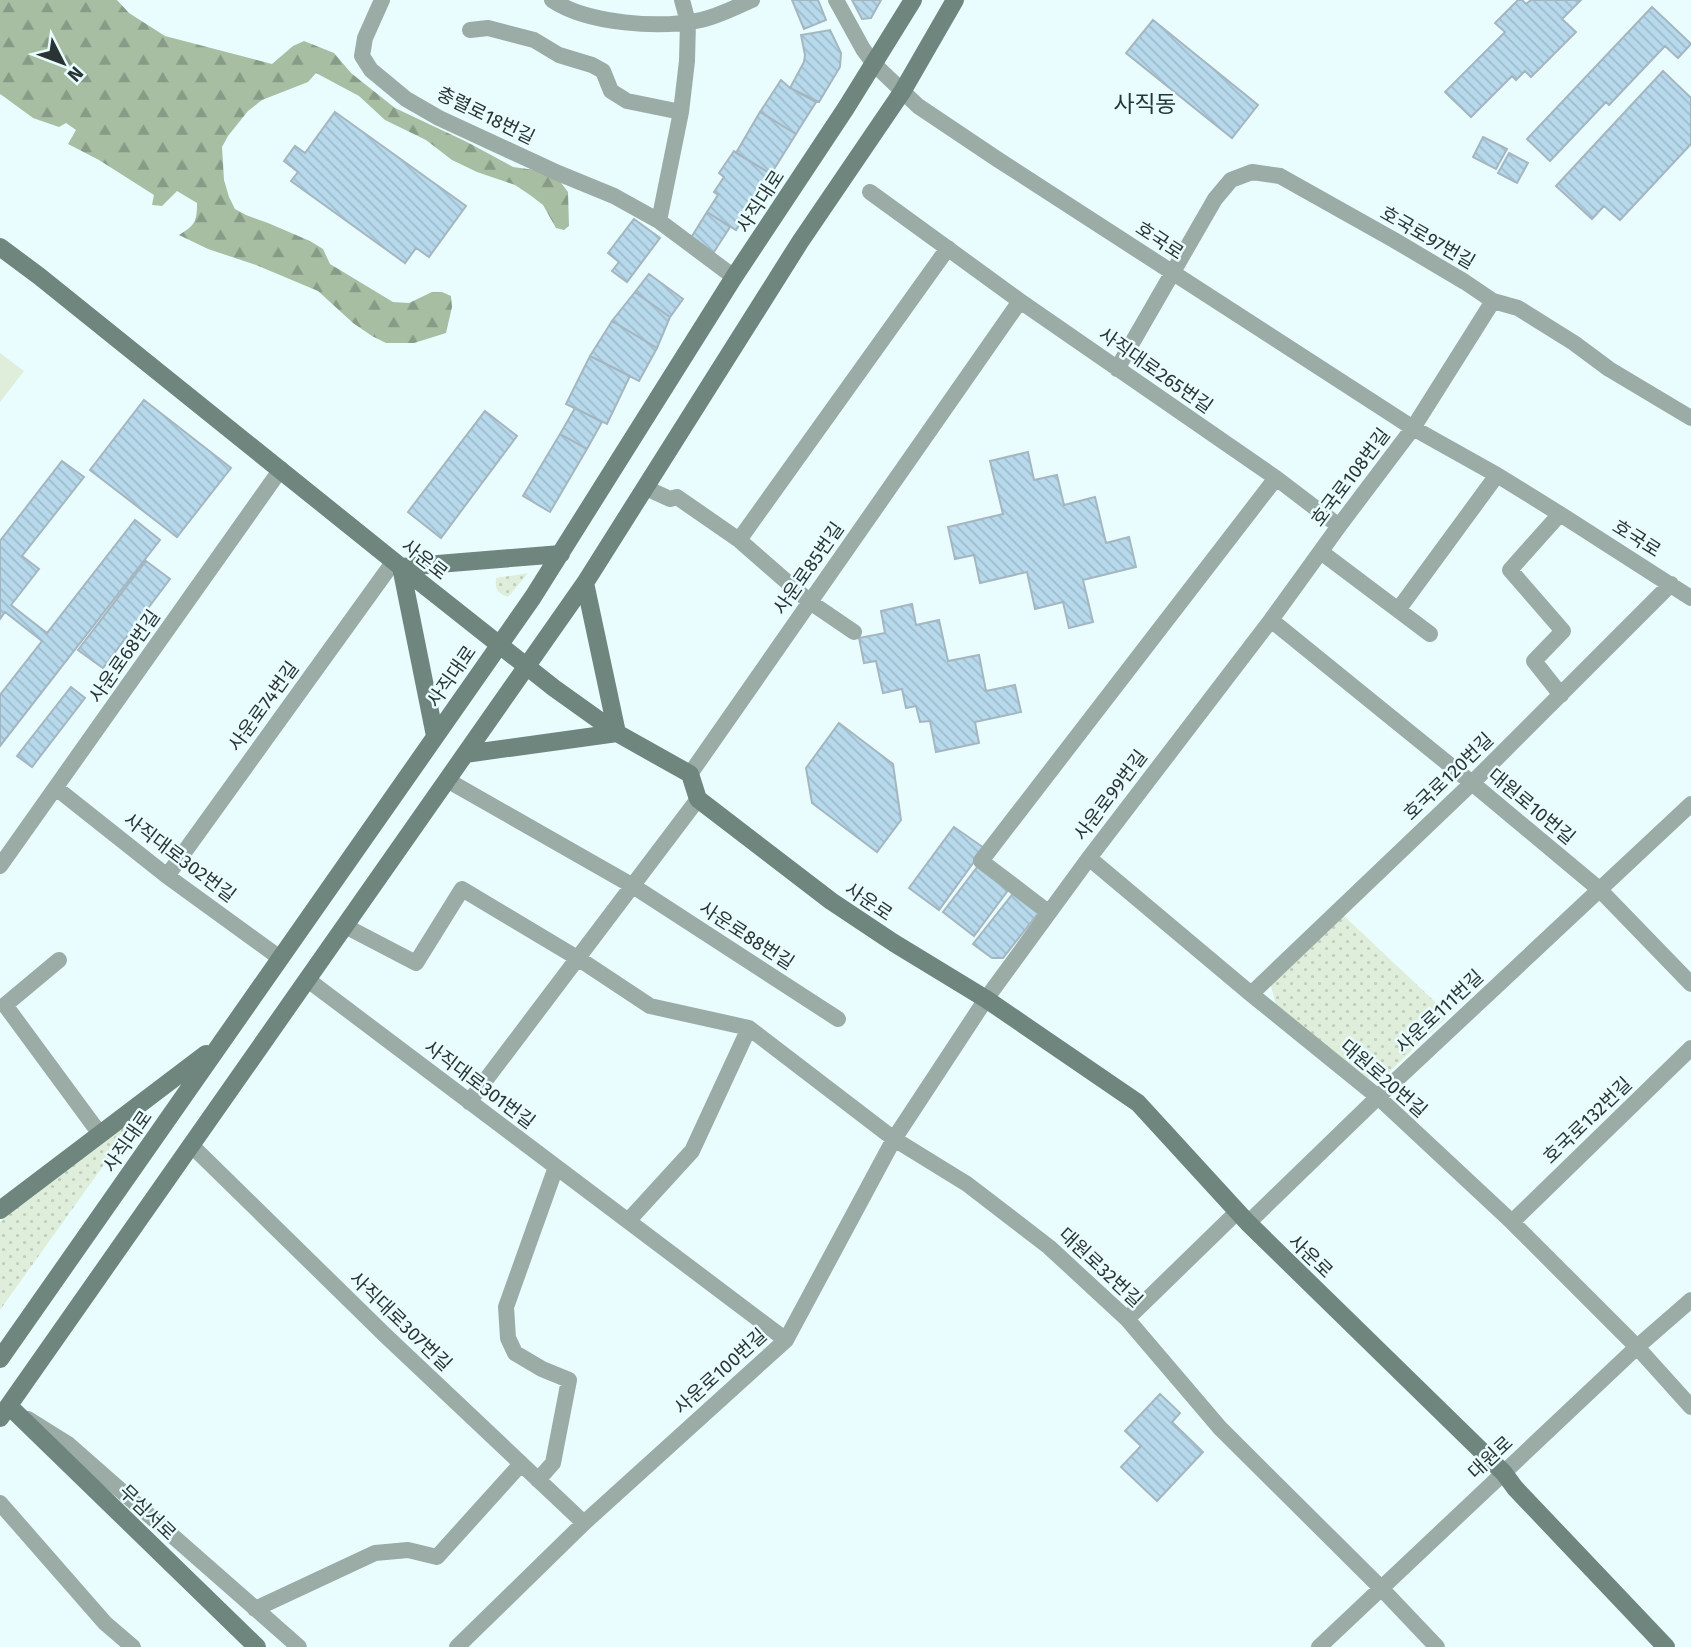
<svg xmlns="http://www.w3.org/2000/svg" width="1691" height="1647" font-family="'Fira Sans','Noto Sans KR',sans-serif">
<defs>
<pattern id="forest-firs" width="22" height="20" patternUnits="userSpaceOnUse" patternTransform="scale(1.75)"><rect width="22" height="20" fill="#a7bea3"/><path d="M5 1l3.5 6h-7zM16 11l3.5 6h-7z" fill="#889b86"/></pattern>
<pattern id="park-dots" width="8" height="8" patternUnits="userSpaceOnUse" patternTransform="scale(1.75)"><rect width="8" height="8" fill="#deeedb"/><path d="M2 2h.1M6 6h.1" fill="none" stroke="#bfcdbd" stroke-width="1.8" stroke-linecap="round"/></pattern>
<pattern id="building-back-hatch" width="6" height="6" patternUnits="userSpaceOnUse" patternTransform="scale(1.75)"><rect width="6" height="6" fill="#b7d9ec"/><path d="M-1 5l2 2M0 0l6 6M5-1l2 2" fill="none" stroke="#9ebbcb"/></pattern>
</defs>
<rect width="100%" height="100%" fill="#eafdfe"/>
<path fill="url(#forest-firs)" d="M0,0H117L129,13L165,36L272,64L293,46L304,41L334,53L351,73L395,108L467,142L513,167L542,171L559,180L568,192L569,226L564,230L556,228L543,205L530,195L515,185L477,172L452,160L426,140L385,120L359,96L316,73L308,82L262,100L248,111L228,136L222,147L224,180L229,197L235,209L246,215L268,223L310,241L323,249L330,264L393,302L409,303L432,292H442L451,296L452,307L446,333L414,343H386L372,336L353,323L318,291L256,265L208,249L179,235C195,225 197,222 197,203L177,191L162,206L152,205L154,195L99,160L68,144L76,130L66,123L59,127L33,118L3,96L0,94Z"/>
<path fill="url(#park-dots)" d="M528,573L508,597C497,593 495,589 496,578Z
M1342,914L1449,1015L1382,1079L1367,1078L1276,1005L1271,986Z
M146,1106L0,1310V1222L88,1145Z"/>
<path fill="#deeedb" d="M0,353L24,371L0,402Z"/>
<path fill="url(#building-back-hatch)" stroke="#a4b6c0" stroke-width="2" d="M792,0H818L826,20L804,29Z
M852,0H881L871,18L862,19Z
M1518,0H1522L1526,4L1531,0H1581L1562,19L1576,32L1531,77L1525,71L1516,80L1512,76L1471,117L1445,92L1505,32L1495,23Z
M1652,7L1691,44L1678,58L1665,46L1609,105L1606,102L1550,161L1527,139Z
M1153,20L1258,105L1232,138L1126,53Z
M830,30L841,53L840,67L819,102L790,88L804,62L805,55L801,35Z
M1663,71L1691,98V144L1620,220L1604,206L1592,219L1556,186Z
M781,80L790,88L816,102L796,134L760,112Z
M335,112L466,206L429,257L416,248L405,263L291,181L298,172L284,161L295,146L305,153Z
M760,112L796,134L771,174L736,153Z
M1483,137L1507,149L1496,169L1473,157Z
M734,151L771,174L736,230L707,212L718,195L714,192L724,177L719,173Z
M1509,153L1528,163L1517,183L1498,173Z
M707,212L730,227L712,255L689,241Z
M634,219L660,238L627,282L612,271L619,262L608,253Z
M649,274L683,299L670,317L635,292Z
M635,292L670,317L657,348L612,321Z
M612,321L657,348L639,381L590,356Z
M590,356L630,376L607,424L566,404Z
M144,400L231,468L177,537L90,470Z
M575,408L602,422L587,449L560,434Z
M485,411L517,436L441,538L408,512Z
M560,434L587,449L550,512L523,496Z
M1028,452L1034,480L1057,475L1064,505L1095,497L1106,543L1129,537L1136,567L1083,580L1093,622L1069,628L1063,602L1035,609L1027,572L980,583L974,555L955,559L948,527L1003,514L990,461Z
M62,461L84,477L22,556L39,569L11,605L47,633L135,520L160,540L0,746V695L42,641L5,612L0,619V541Z
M146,561L170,579L103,668L78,650Z
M912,604L916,625L939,620L948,661L979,655L986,691L1015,685L1021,712L975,722L979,743L936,752L930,721L920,722L916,706L906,708L902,689L883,693L876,661L864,663L859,638L885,633L881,611Z
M71,687L85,698L32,767L17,756Z
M839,723L893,764L901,820L877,852L812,803L806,768Z
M954,827L984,848L939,910L909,888Z
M978,866L1009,889L974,936L943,912Z
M1015,891L1040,911L1003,958H992L973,944Z
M1160,1394L1180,1413L1172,1422L1203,1452L1157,1501L1121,1467L1141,1446L1125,1431Z"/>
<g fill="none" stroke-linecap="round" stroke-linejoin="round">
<path stroke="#9baba5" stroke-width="16" d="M382,0L365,38L362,56L371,70L406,99L439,118L558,173L614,196L659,221
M552,0C588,24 660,29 701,20C719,16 736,7 752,0
M682,0L688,22L687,61L681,112L659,221L734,277
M836,0L863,49L874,64L918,106L997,159L1413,428L1497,475L1560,514L1691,598
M470,30L488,28L534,40L559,55L592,65L603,71L611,91L627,101L681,112
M870,192L1020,301L1276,478L1339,526
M1117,369L1215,199L1231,180L1252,172L1280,176L1394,240L1465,282L1493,301L1518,308L1574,343L1609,369L1691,418
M646,488L670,499L677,497L739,540L810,602L854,632
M1560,514L1510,570L1563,631L1534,661L1561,695
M739,540L948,248
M1321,552L1430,634
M1398,610L1497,475
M1271,620L1472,783L1599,889L1691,984
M690,774L1020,301
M447,780L633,886L838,1019
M56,788L167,876L280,958
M1089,858L1251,994L1378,1097L1512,1222L1637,1347L1691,1407
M0,866L281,469
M167,876L394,561
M1048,912L981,861L1276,478
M345,926L416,963L462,889L579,959L650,1006L749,1028L894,1139L967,1184L1049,1247L1127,1319L1220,1428L1380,1587L1437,1647
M59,960L5,1005L100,1134
M308,980L786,1340
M1251,994L1472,783L1671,584
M469,1102L698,799
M191,1145L386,1336L584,1523
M628,1221L692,1151L749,1028
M1512,1222L1691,1048
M1248,1223L1378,1097L1691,804
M1127,1319L1237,1212
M28,1419L68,1444L299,1647
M538,1480L553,1463L569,1380L542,1369L515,1353L508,1338L506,1307L556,1167
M0,1503L105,1623L133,1647
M255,1609L375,1553L408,1550L437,1557L521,1464
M457,1647L584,1523L786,1340L894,1139L986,999L1089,858L1271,620L1339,526L1413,428L1493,301
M1319,1647L1637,1347L1691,1300"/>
<path stroke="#6e867e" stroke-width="18" d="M0,247L39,276L401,567L554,688L617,733L690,774L698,799L831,901L894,943L986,999L1138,1103L1248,1223L1504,1473L1515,1488L1666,1647
M401,567L435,736
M401,567L561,554
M585,583L617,733
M465,754L617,733
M0,1210L206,1054
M0,1359L533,597L734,277L846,108L913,0
M9,1406L257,1647
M0,1418L585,583L800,242L902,92L955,0"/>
</g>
<g text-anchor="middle" stroke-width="5" stroke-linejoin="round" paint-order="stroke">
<g font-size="19" fill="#2b3434" stroke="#eafdfe">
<text transform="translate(486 115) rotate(26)" y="7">충렬로18번길</text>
<text transform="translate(760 201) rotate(-57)" y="7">사직대로</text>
<text transform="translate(1428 237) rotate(30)" y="7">호국로97번길</text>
<text transform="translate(1160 240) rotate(33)" y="7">호국로</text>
<text transform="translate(1156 370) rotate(35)" y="7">사직대로265번길</text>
<text transform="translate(1350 477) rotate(-53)" y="7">호국로108번길</text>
<text transform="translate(1637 538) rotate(32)" y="7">호국로</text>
<text transform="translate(425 559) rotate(38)" y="7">사운로</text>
<text transform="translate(808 568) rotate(-55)" y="7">사운로85번길</text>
<text transform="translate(124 656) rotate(-55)" y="7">사운로68번길</text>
<text transform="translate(451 676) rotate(-55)" y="7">사직대로</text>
<text transform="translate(263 706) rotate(-54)" y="7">사운로74번길</text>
<text transform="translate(1448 776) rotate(-44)" y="7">호국로120번길</text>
<text transform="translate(1110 795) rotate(-53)" y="7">사운로99번길</text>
<text transform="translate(1532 806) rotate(40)" y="7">대원로10번길</text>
<text transform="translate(180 857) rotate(37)" y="7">사직대로302번길</text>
<text transform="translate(869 901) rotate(34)" y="7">사운로</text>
<text transform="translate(747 935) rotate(33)" y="7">사운로88번길</text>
<text transform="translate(1439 1011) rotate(-43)" y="7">사운로111번길</text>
<text transform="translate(1384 1078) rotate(41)" y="7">대원로20번길</text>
<text transform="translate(480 1084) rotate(37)" y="7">사직대로301번길</text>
<text transform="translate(1587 1120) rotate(-44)" y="7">호국로132번길</text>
<text transform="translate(127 1141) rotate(-55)" y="7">사직대로</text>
<text transform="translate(1311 1256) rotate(44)" y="7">사운로</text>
<text transform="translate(1101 1267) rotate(43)" y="7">대원로32번길</text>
<text transform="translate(401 1321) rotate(44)" y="7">사직대로307번길</text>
<text transform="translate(720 1371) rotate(-42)" y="7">사운로100번길</text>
<text transform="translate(1490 1457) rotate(-43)" y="7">대원로</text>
<text transform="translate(148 1512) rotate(44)" y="7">무심서로</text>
</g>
<g font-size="23" fill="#243738" stroke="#eafdfe">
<text x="1145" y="112">사직동</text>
</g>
</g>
<g transform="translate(63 63) rotate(132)" stroke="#eafdfe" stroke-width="5" paint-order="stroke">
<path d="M0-5L12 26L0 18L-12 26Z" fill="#2b3434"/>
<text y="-10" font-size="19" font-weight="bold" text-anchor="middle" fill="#2b3434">N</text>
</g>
</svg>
